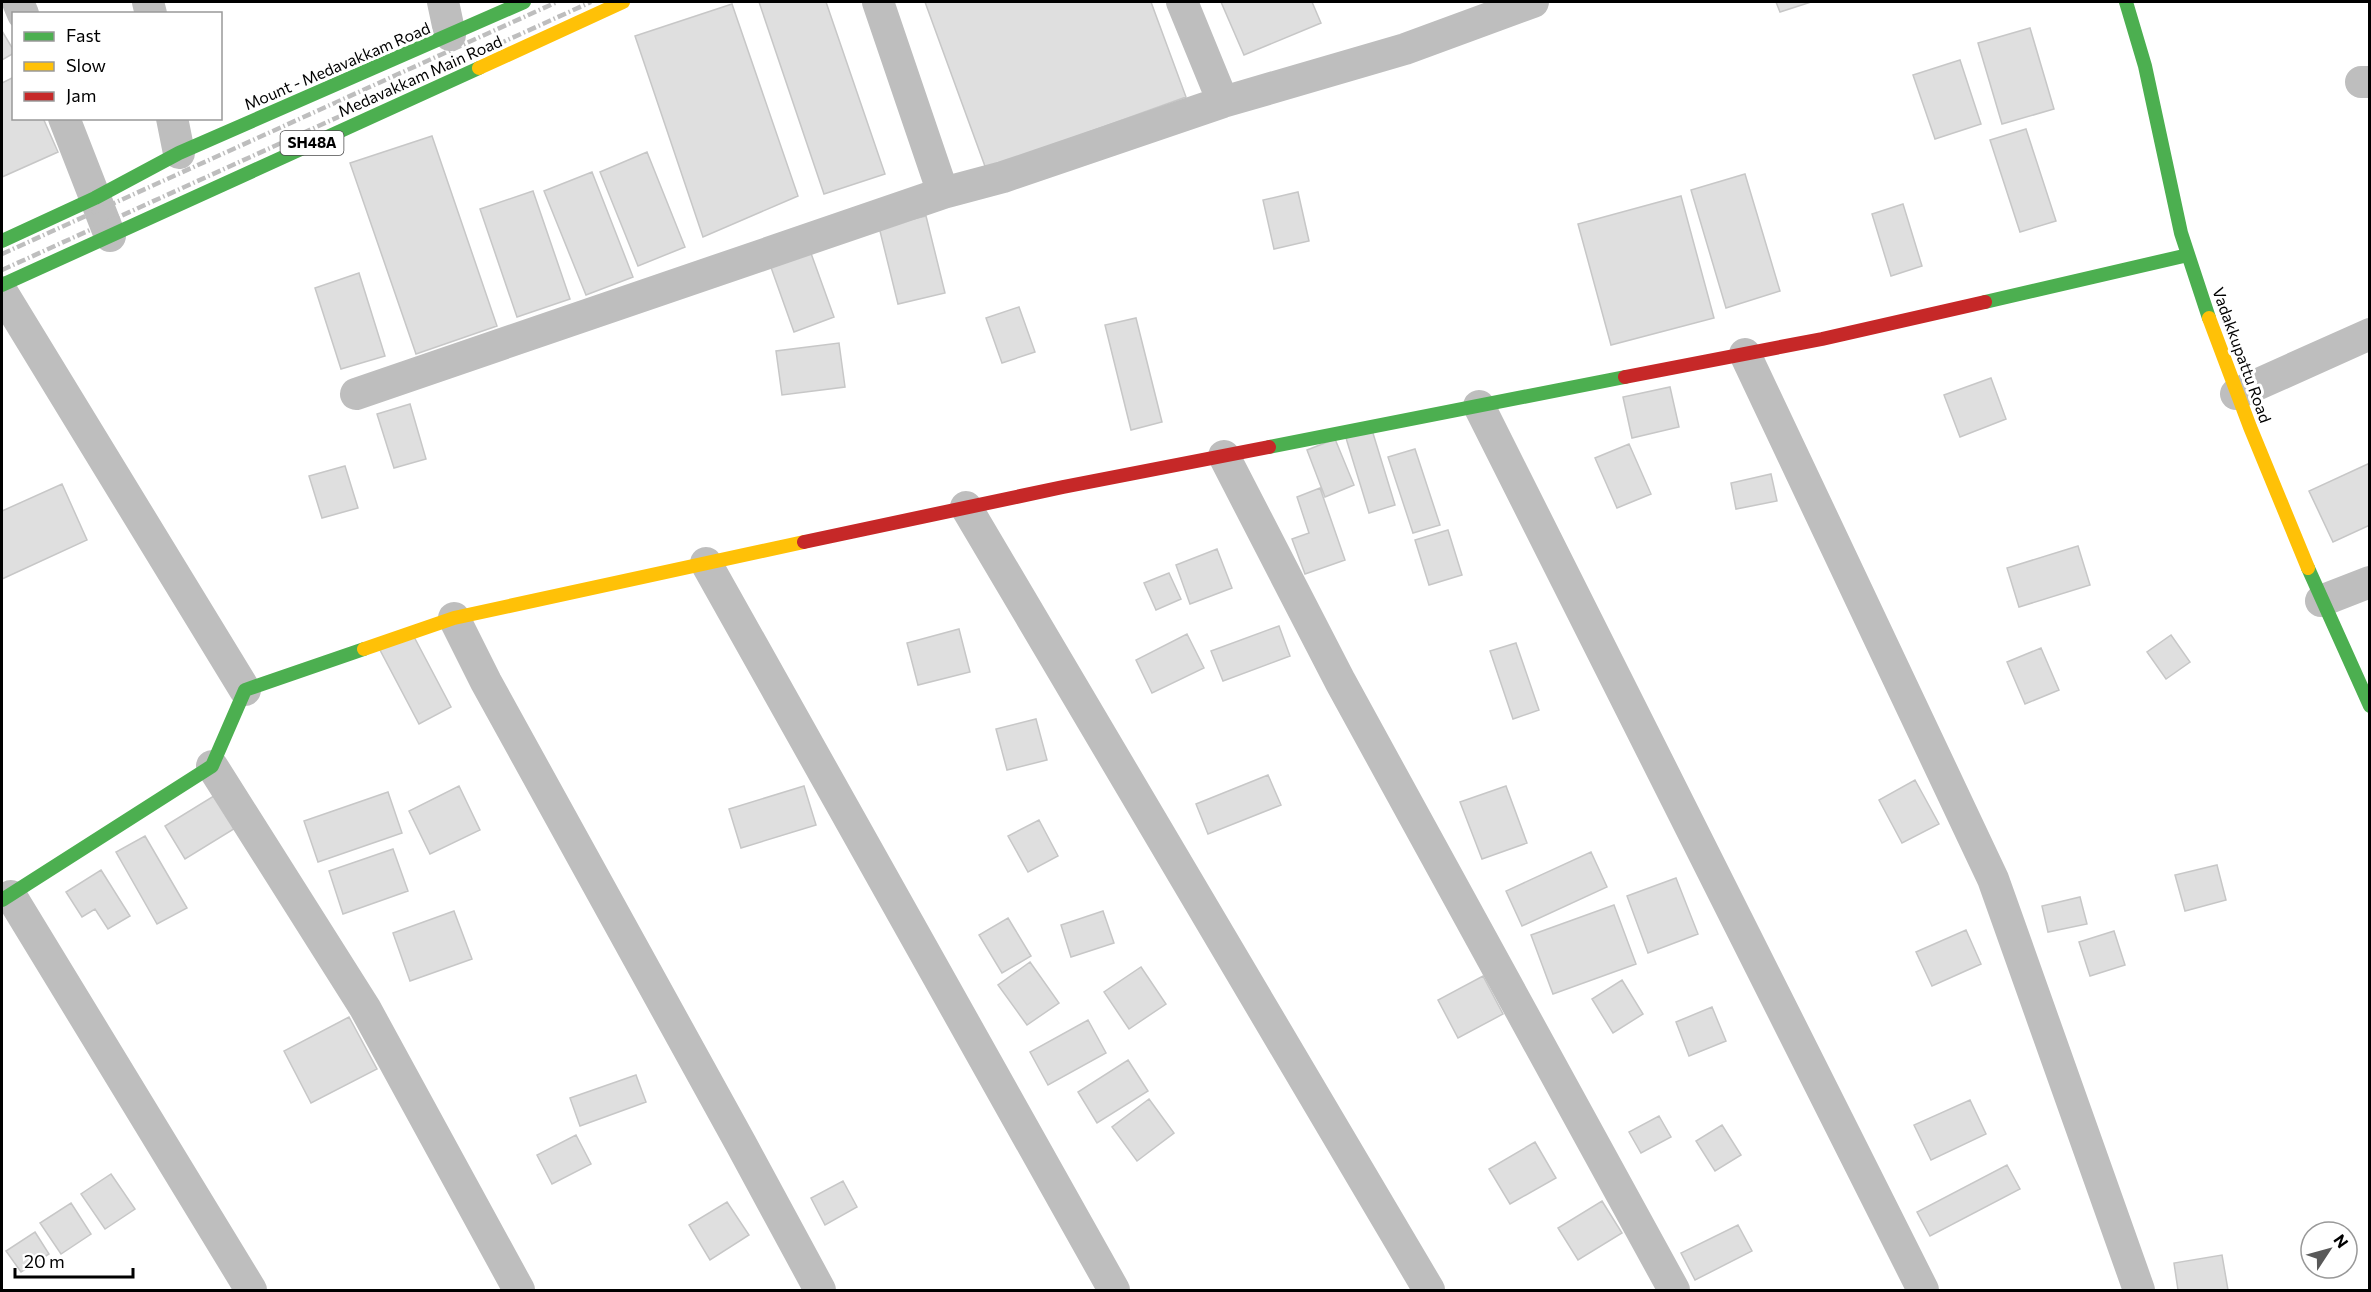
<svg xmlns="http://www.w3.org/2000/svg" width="2371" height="1292" font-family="Commissioner,sans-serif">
<rect width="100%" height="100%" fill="#fff"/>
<path fill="#dfdfdf" stroke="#c7c7c7" stroke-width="1.5" d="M759,2H826L885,174L824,194Z
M925,2H1151L1186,97L986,169Z
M1221,2H1312L1321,23L1244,55Z
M1776,2H1811L1780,12Z
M732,4L798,196L703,237L635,36Z
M2030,28L2054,109L2002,124L1978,43Z
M2,31L14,51V53L2,60Z
M1960,60L1981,124L1935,139L1913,75Z
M14,77V118H43L58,152L2,177V83Z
M2026,129L2056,221L2020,232L1990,140Z
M432,136L497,326L416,354L350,163Z
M647,152L685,247L638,266L600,172Z
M592,172L633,277L586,295L544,191Z
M1745,174L1780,291L1726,308L1691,190Z
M533,191L570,299L517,317L480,209Z
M1298,192L1309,241L1274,249L1263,200Z
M1681,196L1714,318L1611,345L1578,224Z
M1903,204L1922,266L1891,276L1872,214Z
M926,216L945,293L898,304L879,227Z
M808,245L834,317L794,332L768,259Z
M359,273L385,356L341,369L315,288Z
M1019,307L1035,352L1002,363L986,318Z
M1136,318L1162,422L1131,430L1105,325Z
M839,343L845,387L782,395L776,351Z
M1991,378L2006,419L1960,437L1944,395Z
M1670,387L1679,427L1632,438L1623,397Z
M410,404L426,459L394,468L377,414Z
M1372,430L1395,505L1369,513L1346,438Z
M1335,439L1354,485L1325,497L1307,450Z
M1629,444L1651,494L1617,508L1595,458Z
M1415,449L1440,525L1413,533L1388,457Z
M2370,463V525L2333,542L2309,491Z
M345,466L358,508L322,518L309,476Z
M1771,474L1777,501L1736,509L1731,483Z
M62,484L87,540L2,579V511Z
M1320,488L1345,560L1305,574L1292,539L1309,533L1297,497Z
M1448,530L1462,575L1429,585L1415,540Z
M2078,546L2090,585L2019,607L2007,568Z
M1217,549L1232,588L1190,604L1176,565Z
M1169,573L1181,599L1156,610L1144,583Z
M1279,626L1290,656L1223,681L1211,651Z
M959,629L970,672L918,685L907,643Z
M412,633L451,707L419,724L380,650Z
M1187,634L1204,668L1152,693L1136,660Z
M2171,635L2190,662L2166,679L2147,652Z
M1516,643L1539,710L1513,719L1490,651Z
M2041,648L2059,690L2025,704L2007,662Z
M1036,719L1047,760L1007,770L996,729Z
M1268,775L1281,805L1208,834L1196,804Z
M1915,780L1939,824L1902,843L1879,800Z
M459,786L480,830L430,854L409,811Z
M804,786L816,825L741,848L729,809Z
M1506,786L1527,843L1482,859L1460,802Z
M388,792L402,833L318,862L304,821Z
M217,794L237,827L185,859L165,826Z
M1039,820L1058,856L1028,872L1008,836Z
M145,836L187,908L157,924L116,852Z
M393,849L408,891L343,914L329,871Z
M1591,852L1607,887L1522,926L1506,891Z
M2217,865L2226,900L2185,911L2175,875Z
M101,870L130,916L108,929L95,909L82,917L66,892Z
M1676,878L1698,934L1648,953L1627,896Z
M2080,897L2087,924L2048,932L2042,906Z
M1614,905L1636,964L1553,994L1531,935Z
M454,911L472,959L410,981L393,933Z
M1103,911L1114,943L1071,957L1061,925Z
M1008,918L1031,956L1002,973L979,935Z
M1966,930L1981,964L1932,986L1916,952Z
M2114,931L2125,965L2090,976L2079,942Z
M1030,962L1059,1003L1027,1025L998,985Z
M1141,967L1166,1004L1129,1029L1104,992Z
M1483,976L1503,1014L1458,1038L1438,1000Z
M1622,980L1643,1014L1613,1033L1592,999Z
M1712,1007L1726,1041L1689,1056L1676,1022Z
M349,1017L377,1069L311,1103L284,1051Z
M1088,1020L1106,1053L1048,1085L1030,1052Z
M1128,1060L1148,1091L1097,1123L1078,1092Z
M636,1075L646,1102L580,1126L570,1098Z
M1149,1099L1174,1133L1137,1161L1112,1127Z
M1970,1100L1986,1134L1931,1160L1914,1125Z
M1659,1116L1671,1137L1641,1153L1629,1132Z
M1722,1125L1741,1155L1715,1171L1696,1141Z
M576,1135L591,1164L552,1184L537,1155Z
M1535,1142L1556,1178L1510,1204L1489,1169Z
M2007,1165L2020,1189L1930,1236L1917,1212Z
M111,1174L135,1209L105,1229L81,1194Z
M843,1181L857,1207L825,1225L811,1198Z
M1602,1201L1622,1233L1578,1260L1558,1228Z
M727,1202L749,1235L710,1260L689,1225Z
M71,1203L91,1234L61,1254L40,1223Z
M1738,1225L1752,1251L1695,1280L1681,1253Z
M35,1232L49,1254L21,1272L6,1251Z
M2222,1255L2228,1290H2178L2174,1263Z"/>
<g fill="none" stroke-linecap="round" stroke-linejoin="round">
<path stroke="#bebebe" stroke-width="32" d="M18,2L23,14
M148,2L151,14
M443,2L450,35
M878,2L943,193
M1182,2L1223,102
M2361,82H2370
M64,118L110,236
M172,118L179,153
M2,292L245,690
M1745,354L1993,879L2139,1290
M356,394L943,193L1003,177L1223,102L1405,49L1533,2
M2236,394L2370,334
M1479,406L1923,1290
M1224,456L1340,681L1674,1290
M966,507L1429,1290
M706,563L1114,1290
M2321,601L2370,582
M454,618L486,682L741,1144L820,1290
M212,766L365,1008L519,1290
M11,896L251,1290"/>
<path stroke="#4caf50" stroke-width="14" d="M2126,2L2145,66L2181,233L2209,318
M2,241L95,198L179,153L524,2
M2,285L479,68
M1985,302L2188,255
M1269,447L1625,377
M2308,568L2370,706
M2,900L212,766L245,690L364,649"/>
<path stroke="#ffc107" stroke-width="14" d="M479,68L623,2
M2209,318L2250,427L2308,568
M364,649L454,618L804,542"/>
<path stroke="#c62828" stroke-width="14" d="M1625,377L1822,339L1985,302
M804,542L1063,487L1269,447"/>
<path stroke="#bebebe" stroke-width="4.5" stroke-dasharray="9 3 1.5 3" stroke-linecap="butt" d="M2,254L557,2
M2,270L591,2"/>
</g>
<g text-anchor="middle" stroke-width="6" stroke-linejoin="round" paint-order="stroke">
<rect fill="#fff" stroke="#4c4c4c" stroke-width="1.5" x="280.5" y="131" width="63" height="24" rx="4.5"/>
<g font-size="15" font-weight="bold" fill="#000">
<text x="312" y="148">SH48A</text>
</g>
<g font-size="16" fill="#000" stroke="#fff">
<text transform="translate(337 66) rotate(-23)" y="6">Mount - Medavakkam Road</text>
<text transform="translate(420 76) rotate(-24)" y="6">Medavakkam Main Road</text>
<text transform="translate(2242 355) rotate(70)" y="6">Vadakkupattu Road</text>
</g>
</g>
<rect width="2371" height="1292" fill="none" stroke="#000000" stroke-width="6"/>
<rect x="12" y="12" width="210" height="108" fill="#ffffff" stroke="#999999" stroke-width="1.5"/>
<rect x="24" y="32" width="30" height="9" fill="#4caf50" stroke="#999999" stroke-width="1.5"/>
<text x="66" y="42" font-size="18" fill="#000000">Fast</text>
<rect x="24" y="62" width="30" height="9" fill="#ffc107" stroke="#999999" stroke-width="1.5"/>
<text x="66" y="72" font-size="18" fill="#000000">Slow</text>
<rect x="24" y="92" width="30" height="9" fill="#c62828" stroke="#999999" stroke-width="1.5"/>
<text x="66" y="102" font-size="18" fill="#000000">Jam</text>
<g transform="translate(2329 1250) rotate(54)"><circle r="28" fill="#ffffff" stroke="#999999" stroke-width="1.5"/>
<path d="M0-4.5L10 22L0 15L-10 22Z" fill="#595959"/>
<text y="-9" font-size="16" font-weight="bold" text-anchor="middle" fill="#000000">N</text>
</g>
<path d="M15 1268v9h118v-9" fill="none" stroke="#000000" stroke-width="3"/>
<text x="24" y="1268" font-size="18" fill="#000000" stroke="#ffffff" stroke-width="4.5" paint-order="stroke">20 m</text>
</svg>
